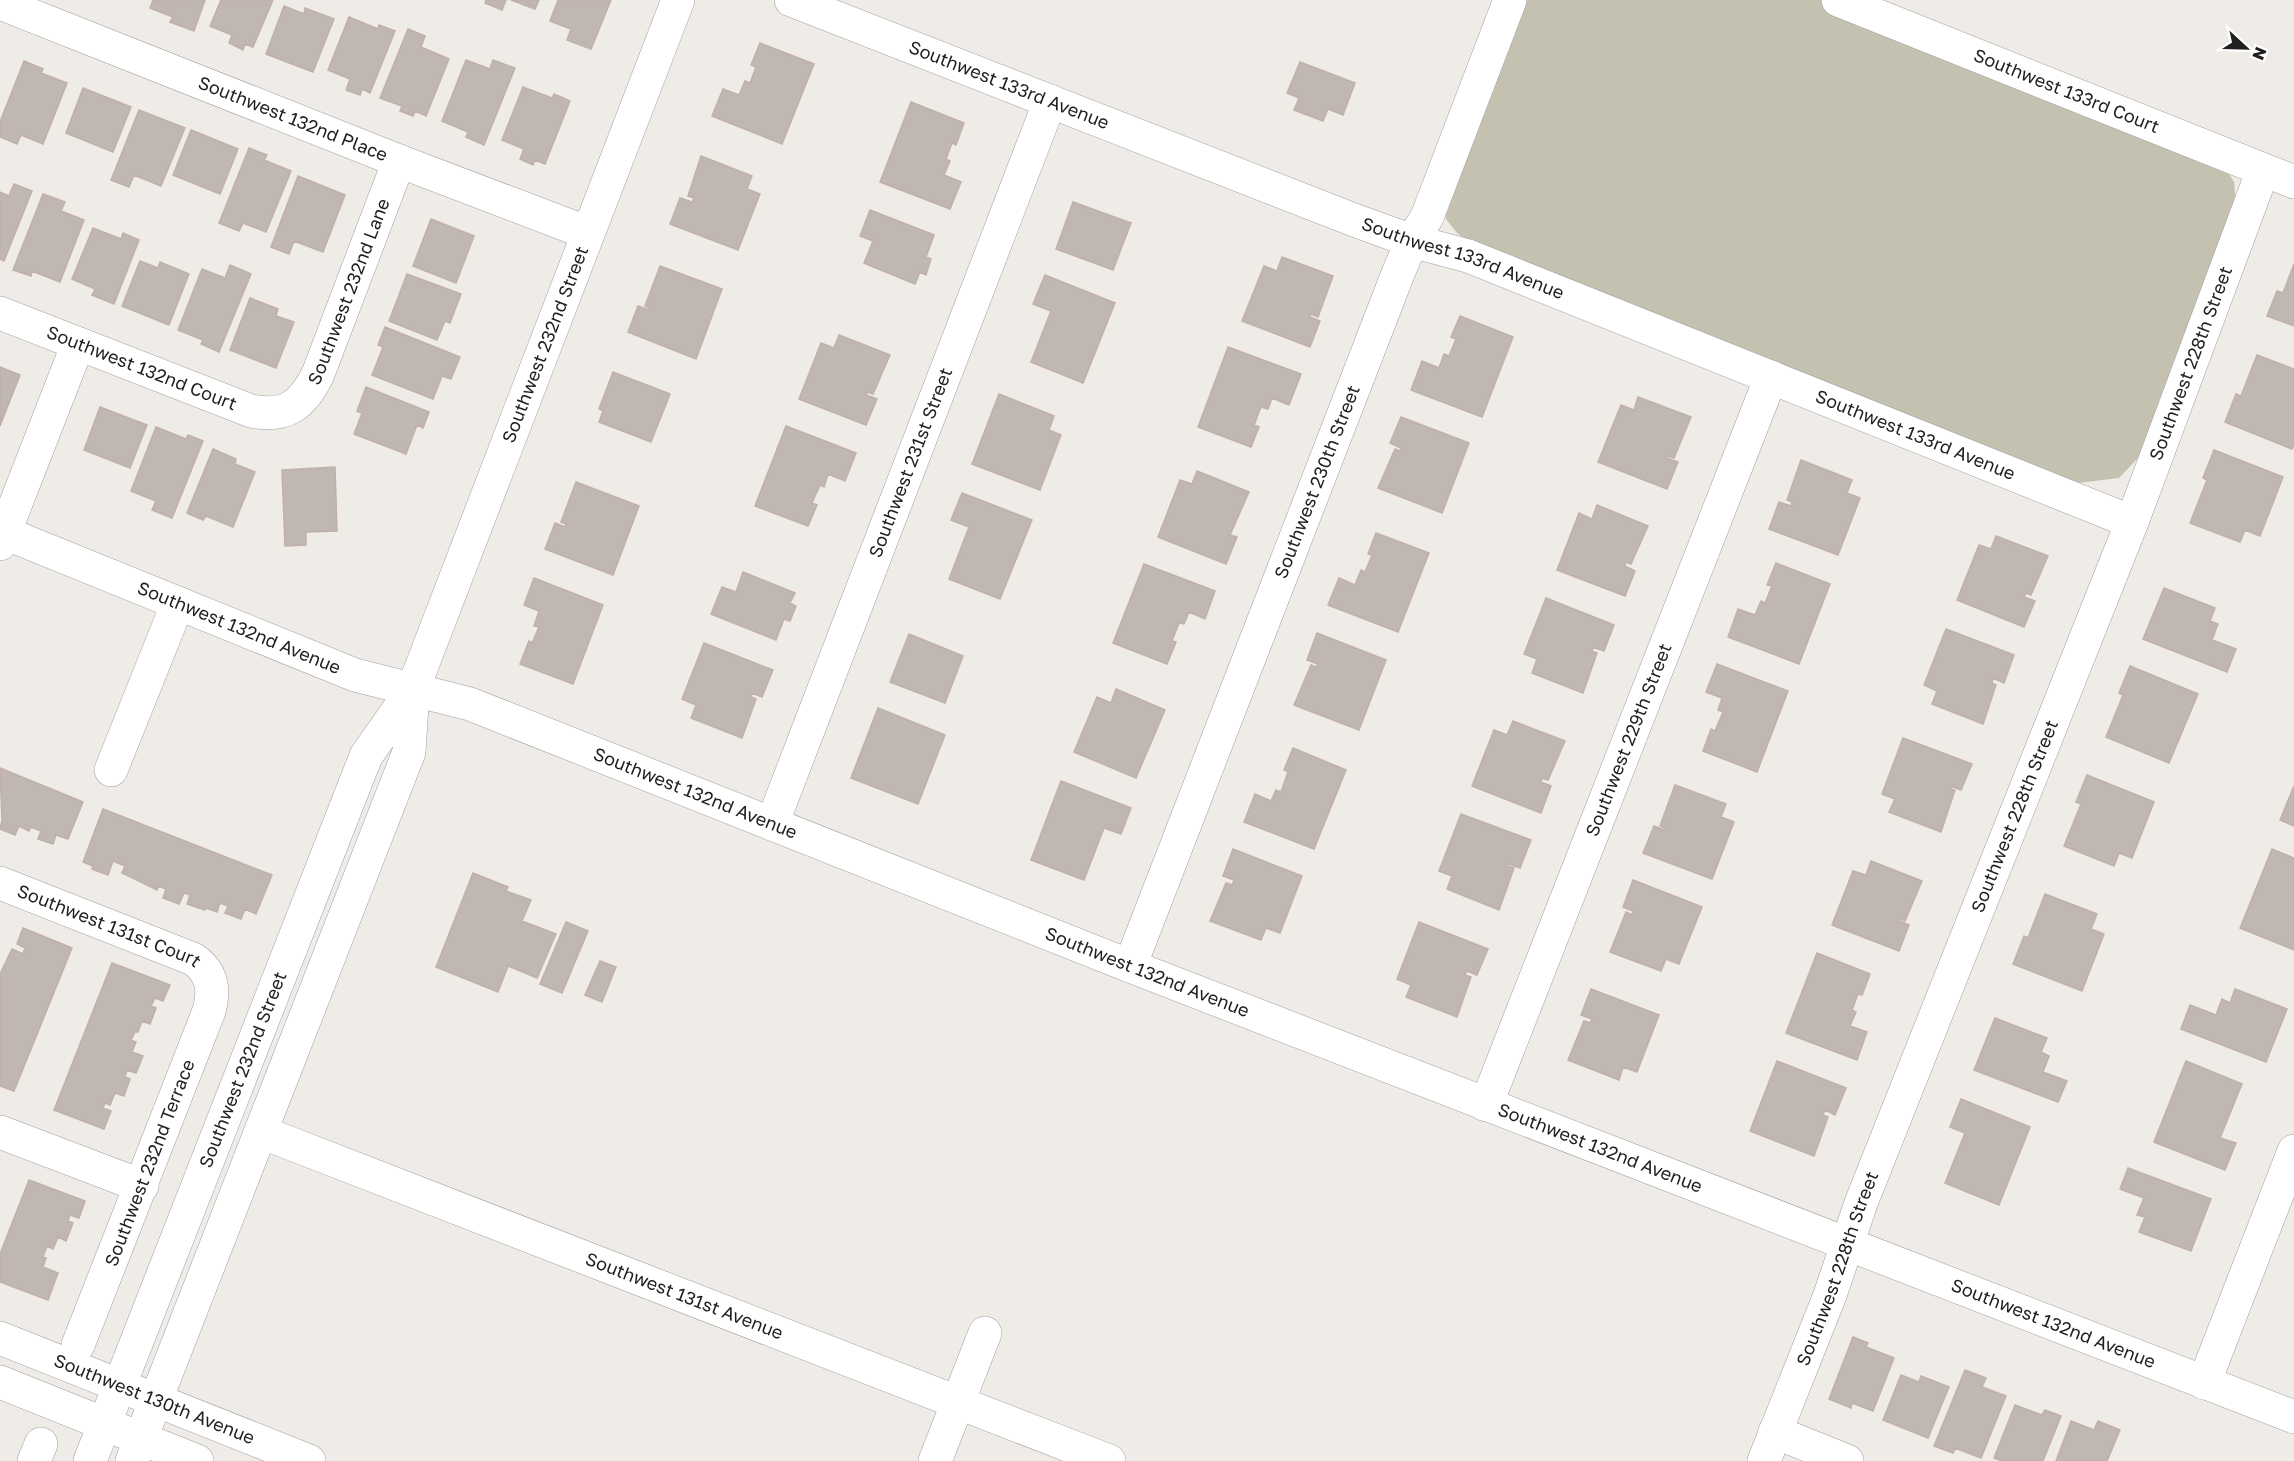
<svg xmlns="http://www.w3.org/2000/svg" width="2294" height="1461" font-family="'Golos Text',sans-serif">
<rect width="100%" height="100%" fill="#efebe6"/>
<path fill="#c4c1b1" d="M1517,0H1823L2223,164L2234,182L2236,205L2139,457L2119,478L2078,483L1473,246L1457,233L1446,219L1444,203Z"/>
<path fill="#c0b6b2" stroke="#c1b0a9" stroke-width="1.5" d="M153,0H205L194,31L170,22L173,17L150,8Z
M221,0H273L253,47L245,44L243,50L229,43L232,35L210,26Z
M486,0H506L502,10L485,3Z
M511,0H539L535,9Z
M558,0H611L591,49L567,40L571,29L550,21Z
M284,6L304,14L305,8L334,19L313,72L266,54Z
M349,17L378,29L379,25L395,31L370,93L362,89L360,95L346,90L350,79L328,70Z
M408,29L425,36L421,47L449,59L426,116L415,111L413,116L400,111L402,106L380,98Z
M760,43L814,64L782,144L712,116L723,89L739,95L745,81L750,83L756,67L751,65Z
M466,60L490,69L493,60L515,68L484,145L466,137L468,132L442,121Z
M24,61L43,69L41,73L67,83L43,144L21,135L17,144L0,137V122Z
M1300,62L1355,83L1343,115L1328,109L1323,121L1294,110L1299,98L1287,93Z
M523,87L552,98L554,94L570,101L545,164L535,160L533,165L520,159L524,149L502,140Z
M83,88L131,107L113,152L66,133Z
M911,102L964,123L956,145L952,143L946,159L950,161L944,175L961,182L950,209L880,182Z
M139,110L185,128L161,186L134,175L129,187L111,180Z
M191,130L238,149L220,194L173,175Z
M249,148L267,155L264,160L291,171L266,232L243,223L239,231L219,223Z
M701,156L752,176L747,189L760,194L738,250L670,224L680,198L692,202L694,198L688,196Z
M298,176L345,195L323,252L294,241L289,254L271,247Z
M14,184L32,191L4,261L0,259V192L9,196Z
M43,194L65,202L61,211L84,220L60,282L32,271L31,276L13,270Z
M1073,202L1131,223L1113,270L1056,249Z
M870,210L934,235L926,257L931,259L926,275L920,272L915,284L864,263L873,241L860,236Z
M431,219L474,236L456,283L413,266Z
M93,228L121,239L123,233L139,240L114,304L92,295L95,289L72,279Z
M1282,257L1333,276L1318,317L1311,314L1310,317L1320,321L1310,347L1242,321L1264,266L1277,271Z
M140,261L158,268L160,262L189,274L169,325L122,306Z
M2294,264V326L2267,316L2277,291L2283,293Z
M230,265L251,274L219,352L201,344L203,340L178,330L202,269L225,278Z
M660,266L722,289L696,359L628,332L638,306L649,310L650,308L645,306Z
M407,274L461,294L450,323L445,321L437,340L389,321Z
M1045,275L1115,303L1083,383L1031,362L1051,311L1033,304Z
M250,298L278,309L276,316L294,322L276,368L230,350Z
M1460,316L1513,337L1482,417L1411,390L1422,361L1439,368L1444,354L1449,356L1456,339L1451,337Z
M385,327L460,357L451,379L442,376L433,399L372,375L383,347L378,345Z
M839,335L890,355L873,394L867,392L866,395L877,399L866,425L799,399L821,343L834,348Z
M1228,347L1301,374L1289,405L1272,398L1268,409L1261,407L1254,425L1259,427L1251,447L1198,427Z
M2257,355L2294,369V444L2292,449L2225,422L2236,394L2241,396Z
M0,367L20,375L0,426Z
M613,372L670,394L651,442L599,422L603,411L599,409Z
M366,387L429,412L423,428L417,425L406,454L354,434L362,413L357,411Z
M999,394L1054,416L1049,430L1061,435L1040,490L972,464Z
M1638,397L1691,417L1674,458L1667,456L1666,458L1678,462L1667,489L1598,462L1621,405L1634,410Z
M100,407L147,425L130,468L84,450Z
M1401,417L1469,443L1442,513L1378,488L1395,449L1400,451L1401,448L1390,443Z
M786,426L856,453L845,481L828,474L824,487L820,485L812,503L817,505L808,526L755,506Z
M156,427L186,439L188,435L203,441L172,518L152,510L156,501L131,491Z
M213,449L236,459L235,464L255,472L233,527L206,516L203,520L187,513Z
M2214,450L2283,477L2260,536L2245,530L2240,542L2190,523L2207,480L2203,478Z
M1801,460L1852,480L1847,493L1860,498L1838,555L1769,529L1779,502L1791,506L1792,502L1787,500Z
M335,467L337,531L306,532V545L285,546L282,470Z
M1197,471L1249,492L1230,535L1237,537L1226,564L1158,537L1180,480L1192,484Z
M576,482L639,506L613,575L545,549L555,523L565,527L566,524L561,522Z
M962,493L1032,520L1000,599L949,579L969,527L951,520Z
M1597,505L1648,526L1631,564L1626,562L1625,566L1635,571L1625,596L1557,570L1579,513L1592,519Z
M1376,533L1429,553L1398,632L1328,605L1339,578L1355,585L1361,570L1365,572L1372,555L1368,554Z
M1996,536L2048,556L2031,595L2026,593L2024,597L2035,601L2024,627L1957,600L1979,545L1991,549Z
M1776,563L1830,584L1799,664L1728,637L1738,609L1755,615L1761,601L1765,603L1772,586L1767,585Z
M1144,564L1215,591L1205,619L1189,612L1184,624L1179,623L1172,641L1176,642L1167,664L1113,643Z
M743,572L795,593L790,603L796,606L790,621L784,619L776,640L711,614L722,587L736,592Z
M534,578L603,605L573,684L520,664L529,641L532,643L539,627L534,626L539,611L524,605Z
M2164,588L2215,608L2210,621L2218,624L2212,640L2236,649L2227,672L2143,639Z
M1546,598L1614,625L1604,651L1593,647L1592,651L1597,653L1583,693L1532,673L1537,659L1524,654Z
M1946,629L2014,655L2004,683L1993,678L1992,683L1996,685L1983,724L1932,704L1937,691L1924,685Z
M1317,633L1386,660L1359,730L1294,705L1311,665L1316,667L1318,664L1307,660Z
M909,634L963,656L945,703L890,682Z
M704,643L773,670L762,697L752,693L751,697L756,699L742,738L691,718L696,705L682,699Z
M1717,664L1788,691L1757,772L1703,751L1711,729L1715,731L1723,712L1718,710L1722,698L1706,692Z
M2130,666L2198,694L2169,763L2106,737L2123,695L2119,693Z
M1116,689L1165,710L1136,778L1074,752L1097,697L1111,703Z
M878,708L945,735L918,804L851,778Z
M1513,721L1565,741L1548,780L1542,778L1541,782L1551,786L1541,813L1472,786L1494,730L1507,735Z
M1903,738L1972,764L1961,790L1951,786L1950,789L1955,790L1941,832L1889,812L1895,799L1882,794Z
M1293,748L1346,770L1314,849L1244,822L1255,794L1271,801L1276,790L1281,792L1288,772L1284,770Z
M0,768L83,802L68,839L56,835L53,844L38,839L41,831L31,827L29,831L19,826L15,835L0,829L2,821Z
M2087,775L2154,802L2132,858L2119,853L2114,866L2064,846L2081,804L2076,802Z
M1061,781L1131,808L1121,834L1104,828L1084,880L1031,860Z
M1675,785L1726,804L1721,817L1734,822L1712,879L1643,853L1654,826L1664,830L1665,828L1660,826Z
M2294,786V826L2280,820Z
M103,809L272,875L256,914L245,909L241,919L225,913L228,906L220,903L217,912L206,908L205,910L187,904L190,895L184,893L179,904L163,898L166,889L158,886L157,890L122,873L125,866L113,861L108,875L92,869L93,866L83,862Z
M1461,814L1531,840L1520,868L1509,864L1508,866L1514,868L1499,910L1447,889L1452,876L1439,871Z
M1233,849L1302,876L1280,933L1266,928L1261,940L1210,921L1226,883L1232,885L1234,880L1223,876Z
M2272,849L2294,858V950L2240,928Z
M1871,861L1922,881L1905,921L1900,919L1899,921L1909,925L1899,951L1832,925L1853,871L1866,875Z
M473,873L508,887L506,891L531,900L522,921L556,934L537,978L508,966L498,992L436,967Z
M1633,880L1702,907L1679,964L1666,959L1661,971L1610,952L1626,912L1632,915L1633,911L1623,907Z
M2045,894L2097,914L2091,929L2104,934L2082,991L2013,964L2024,936L2028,938Z
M566,922L588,931L562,993L540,984Z
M1419,922L1488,949L1477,975L1467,971L1465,975L1471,977L1457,1017L1406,997L1411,985L1397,979Z
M23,928L72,948L14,1091L0,1086V974L12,949L23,954L25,948L17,944Z
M1817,953L1870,974L1862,995L1858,994L1852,1010L1856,1012L1850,1026L1867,1032L1857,1060L1786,1033Z
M600,961L616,967L602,1002L585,995Z
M112,963L170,985L163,1001L155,998L151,1006L156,1008L150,1024L142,1021L138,1032H135L131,1040L136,1042L132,1052L143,1056L136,1073L127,1070L125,1077L130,1079L124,1096L115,1093L110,1105L105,1103L103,1108L111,1111L104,1129L54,1110Z
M1591,989L1659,1015L1637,1072L1623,1067L1619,1080L1568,1060L1584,1021L1590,1023L1592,1019L1581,1015Z
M2235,989L2287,1009L2266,1062L2181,1029L2190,1005L2216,1015L2222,999L2230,1003Z
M1995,1018L2047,1038L2041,1052L2049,1056L2043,1072L2067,1081L2058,1102L1974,1070Z
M1777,1061L1846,1088L1835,1115L1825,1110L1823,1115L1828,1117L1814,1156L1750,1131Z
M2186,1061L2242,1084L2220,1138L2236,1143L2225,1170L2154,1142Z
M1961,1099L2030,1127L1999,1205L1945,1183L1965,1133L1950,1127Z
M2128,1168L2211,1199L2191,1251L2139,1232L2145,1217L2137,1215L2144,1198L2120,1189Z
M29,1180L85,1201L79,1218L70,1215L68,1221L73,1223L66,1241L58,1237L53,1249L47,1246L43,1257L46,1258L43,1267L58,1273L48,1300L0,1282V1254Z
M1853,1337L1868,1343L1866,1347L1894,1358L1873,1411L1852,1403L1851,1408L1829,1399Z
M1965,1370L1986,1378L1982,1387L2006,1396L1981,1458L1955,1448L1953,1453L1934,1446Z
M1901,1375L1919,1382L1921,1376L1949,1387L1928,1438L1883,1420Z
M2015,1405L2042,1415L2045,1410L2061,1416L2043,1461H2002L1994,1458Z
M2071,1421L2094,1430L2098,1421L2120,1430L2107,1461H2056Z"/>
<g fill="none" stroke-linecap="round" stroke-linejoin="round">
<defs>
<g id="minor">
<path id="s1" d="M791,0L1354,220L1412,241L1468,256L2132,522"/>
<path id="s2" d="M1838,0L2294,182"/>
<path id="s3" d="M0,3L399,161L588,233"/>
<path id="s4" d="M0,313L251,411C286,418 303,405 318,374L399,161"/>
<path id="s5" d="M0,531L355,675L470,704L1130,966L2294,1417"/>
<path d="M0,544L78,344"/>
<path d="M111,770L178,603"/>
<path id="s6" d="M772,824L1050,101"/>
<path id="s7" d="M0,883L193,959C212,972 215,990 209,1011L78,1345"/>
<path id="s8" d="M1130,966L1399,271L1412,241L1427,217L1510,0"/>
<path id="s9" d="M1486,1105L1771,377"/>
<path d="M0,1132L142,1186"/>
<path id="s10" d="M261,1132L1109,1461"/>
<path id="s11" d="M0,1338L309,1461"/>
<path d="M0,1382L197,1461"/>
<path d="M2204,1383L2294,1151"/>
<path d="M1775,1432L1847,1461"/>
<path d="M34,1461L41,1444"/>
<path id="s12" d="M90,1461L366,756L413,689L678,0"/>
<path d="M132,1461L409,752L413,689"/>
<path d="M935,1461L985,1333"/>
<path id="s13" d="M1764,1461L1830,1295L1861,1203L2132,522L2263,170"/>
</g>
</defs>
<use href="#minor" stroke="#a0a0a0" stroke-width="34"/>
<use href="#minor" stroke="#fff" stroke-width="33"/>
</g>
<g text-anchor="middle" stroke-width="4.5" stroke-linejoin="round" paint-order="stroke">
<g font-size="18" fill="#1f1f1f" stroke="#fff">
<text dy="6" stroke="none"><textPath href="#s1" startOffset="234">Southwest 133rd Avenue</textPath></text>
<text dy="6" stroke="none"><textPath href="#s2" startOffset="246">Southwest 133rd Court</textPath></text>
<text dy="6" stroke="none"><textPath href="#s3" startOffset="315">Southwest 132nd Place</textPath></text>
<text dy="6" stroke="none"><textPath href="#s1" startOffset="720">Southwest 133rd Avenue</textPath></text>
<text dy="6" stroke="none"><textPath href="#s4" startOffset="442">Southwest 232nd Lane</textPath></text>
<text dy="6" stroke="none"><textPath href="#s12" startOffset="1208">Southwest 232nd Street</textPath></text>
<text dy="6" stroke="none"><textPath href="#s13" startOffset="1178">Southwest 228th Street</textPath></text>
<text dy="6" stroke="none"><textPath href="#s4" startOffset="152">Southwest 132nd Court</textPath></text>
<text dy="6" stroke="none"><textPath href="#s1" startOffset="1206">Southwest 133rd Avenue</textPath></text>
<text dy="6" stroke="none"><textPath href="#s6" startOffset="387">Southwest 231st Street</textPath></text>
<text dy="6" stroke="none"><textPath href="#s8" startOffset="519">Southwest 230th Street</textPath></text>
<text dy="6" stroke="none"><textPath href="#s5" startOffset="258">Southwest 132nd Avenue</textPath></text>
<text dy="6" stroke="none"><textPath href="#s9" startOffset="392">Southwest 229th Street</textPath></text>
<text dy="6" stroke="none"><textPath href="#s5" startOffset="744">Southwest 132nd Avenue</textPath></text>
<text dy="6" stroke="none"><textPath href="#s13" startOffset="692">Southwest 228th Street</textPath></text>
<text dy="6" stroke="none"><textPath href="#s7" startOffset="117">Southwest 131st Court</textPath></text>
<text dy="6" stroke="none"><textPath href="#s5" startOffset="1230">Southwest 132nd Avenue</textPath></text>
<text dy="6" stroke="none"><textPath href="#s12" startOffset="420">Southwest 232nd Street</textPath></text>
<text dy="6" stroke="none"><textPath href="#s5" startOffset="1716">Southwest 132nd Avenue</textPath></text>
<text transform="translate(150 1163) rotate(-69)" y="6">Southwest 232nd Terrace</text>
<text dy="6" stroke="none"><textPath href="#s13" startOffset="206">Southwest 228th Street</textPath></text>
<text dy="6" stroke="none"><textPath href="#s10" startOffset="454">Southwest 131st Avenue</textPath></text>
<text dy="6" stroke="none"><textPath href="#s5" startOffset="2202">Southwest 132nd Avenue</textPath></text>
<text dy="6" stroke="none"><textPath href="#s11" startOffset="166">Southwest 130th Avenue</textPath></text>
</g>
</g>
<g transform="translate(2246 48) rotate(112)" stroke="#ffffff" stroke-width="4.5" paint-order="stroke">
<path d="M0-4.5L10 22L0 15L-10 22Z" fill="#1f1f1f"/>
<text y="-9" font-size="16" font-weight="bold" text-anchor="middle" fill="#1f1f1f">N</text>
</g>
</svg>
